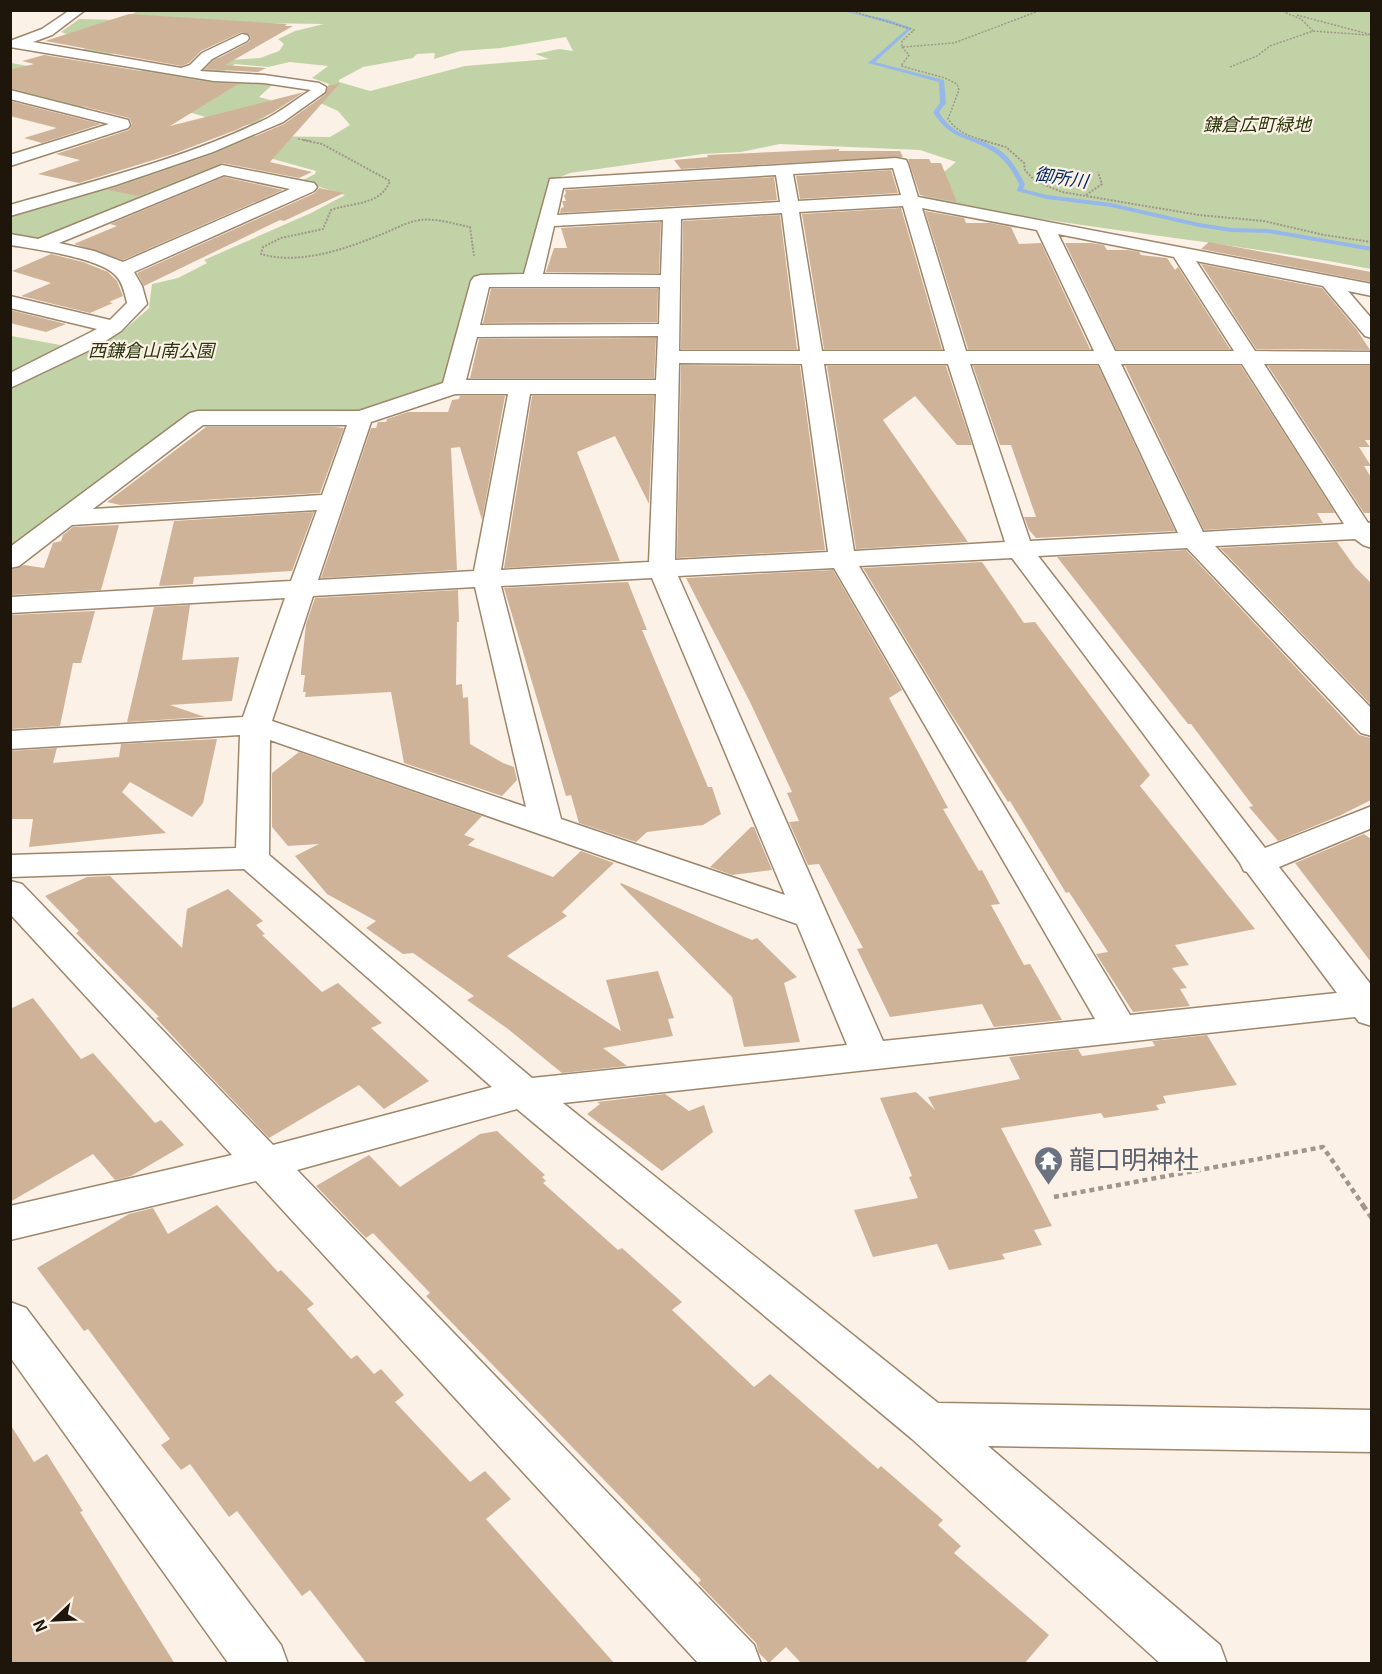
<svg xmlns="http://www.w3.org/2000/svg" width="1382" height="1674" font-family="Georgia,'Noto Sans JP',serif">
<rect width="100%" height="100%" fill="#fcf1e6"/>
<path fill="#c1d3a6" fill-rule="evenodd" d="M140,10L1371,11V269C1223,240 1072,229 924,198L920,178L938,177L956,162L920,150L780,144L741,152L703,154L570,173L548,182L530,257L523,274L486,278L444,381L434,387L355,413H190L11,553V336L88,350L123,331L149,308L152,284L178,278L207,263L204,260L311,213L345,195L301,181L315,174L316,171L255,154L220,164L218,168L48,238L36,239L11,233V214L244,136L330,137L350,125L338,111L318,102L329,84L312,78L328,66L290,62L268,67L235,64L212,79L272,85L259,97L285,104L254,124L237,126L171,107L115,100L81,107L16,93L11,90V63L110,80L143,70L181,75L213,57L230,60L260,58L279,51L284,44L278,39L295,31L324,24L256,23L101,56L77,52L94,44L61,32L79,19L120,20ZM566,37L573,51L559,49L535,54L549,59L465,66L370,91L339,82V80L363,67L413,58L417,54L435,53L434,59L460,51L501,48Z"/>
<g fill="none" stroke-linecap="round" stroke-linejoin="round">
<path fill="#96b7ea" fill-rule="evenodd" d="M840,10L886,19L912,28L875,62L944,80L946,103L939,112C954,137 972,135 995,147C1009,155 1018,170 1025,184L1023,189L1047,195L1111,203L1199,223L1231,228L1268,229L1372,247V251L1268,233L1231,232L1199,227L1111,207L1047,199L1017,191L1019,184C1013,171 1004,158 992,151C966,135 951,141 933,112L940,103L939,82L868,63L907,29L893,24Z"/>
</g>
<path fill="#cfb399" d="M129,14L287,24L285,26H293L225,65L266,68L258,72L205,69L213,61L249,42L251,37L242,32L201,51L189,63L181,66L45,41Z
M44,55L214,83L238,84L170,126L304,92L272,113L236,130L173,154L79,183L38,174L80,160L56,154L129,130L132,124L129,118L10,88V70L34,64L22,61Z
M340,83L270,162L312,172L299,178L222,163L138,196L108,190L214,154L284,124L326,94L328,86Z
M10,101L101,124L42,143L24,138L57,128L10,116Z
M839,149V151H900L903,157L681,169L674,160L708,157L707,155Z
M908,159H929L931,163H941L957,202L920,195Z
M891,170L898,193L800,199L796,176Z
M224,177L283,190L123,260L74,244L117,226L110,224Z
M774,177L777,200L560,213L561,208L564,207L562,201H566L564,196L566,193L565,190Z
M319,188L344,193L284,221L280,220L144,286L137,273L315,193Z
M901,208L942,349H824L802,214Z
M925,211L964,218L966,223H990L1011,227L1019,244L1041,243L1090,349H968Z
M780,215L797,349H681L683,221Z
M661,222L659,273L546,272L554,248H567L561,228Z
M1209,242L1371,272V282L1201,249Z
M1065,243H1091L1104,245L1107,250H1128L1139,252L1141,255L1167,258L1175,270L1178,267L1230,349H1116Z
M51,254L83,262L108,272L117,281L123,296L109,302L113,303L90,313L21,296L51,283L12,271Z
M1201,264L1322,288L1357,330L1370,350L1256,349Z
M491,289H658L657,322L483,323Z
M10,310L66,324L46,332L10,323Z
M656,338L654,378H470L479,339Z
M681,365L800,366L825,550L677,558Z
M827,366H946L972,445H957L915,396L883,420L968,542L856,549Z
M973,366H1098L1175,531L1036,538L1029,530L1024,517H1036L1011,445H1000Z
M1125,366H1241L1335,513H1317L1323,523L1204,530Z
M1268,366H1371V440H1365L1370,447H1359L1371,466H1364L1371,477V513H1364Z
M460,396H505L482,520L460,447L451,448L457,570L321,578L371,428H376L378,422H386L387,419L408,412H448L452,400L459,399Z
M532,396H654L649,504L615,436L577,452L620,561L504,568Z
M206,427H334L344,428L320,493L120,505L107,502Z
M314,512L292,571L194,577L193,584L159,586L174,521Z
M119,525L101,590L10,595V570L24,565L44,568L53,543L61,541L63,535L73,527Z
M1337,542L1355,567L1371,583V705L1220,548Z
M1186,550L1359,735L1371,738V800L1339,816L1278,841L1249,807L1253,806L1191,724H1188L1057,557Z
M982,562L1024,623L1035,622L1150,775L1140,786L1255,929L1175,945L1189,965L1172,968L1187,988L1180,989L1190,1006L1133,1012L1096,954L1108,952L1069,892L1066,893L1010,801L1008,802L948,709L863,568Z
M833,570L902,690L889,698L948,808L943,809L979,871L982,870L1000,904L991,905L1024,965L1030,964L1062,1020L994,1027L982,1004L890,1017L857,949L863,948L819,864L808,865L789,822L799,821L787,793L792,792L750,702L686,578Z
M628,582L647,630H642L708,787H712L721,814L703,825L647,832L636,842L579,823L571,795L566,796L504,588Z
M458,590L459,622H457L456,685L462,684L463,698L468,697L470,744L503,763L514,767L517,780L502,796L404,763L391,692L305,697L306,692H303L305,675H301V672L306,624L315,598Z
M190,605L182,660L239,657L232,701L170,705L205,717L127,722L154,607Z
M95,611L81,663H73L60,726L10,729V615Z
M217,739L203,803L192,817L130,782L122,792L166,833L29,847L33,819H10V751L57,748L53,763L119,757L121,744Z
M299,752L482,816L464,835L475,839L468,845L553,877L581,851L614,863L562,912L567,916L507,956L621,1031L606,980L658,971L674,1018L668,1019L673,1036L603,1048L627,1066L562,1073L508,1029L467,1000L474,996L413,953L403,954L366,928L376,921L327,894L295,856L319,844L288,846L272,827V773Z
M751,827H754L772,870L732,875L710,867Z
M1364,834L1371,839V962L1295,863Z
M110,876L182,948L187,909L228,889L263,921L256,925L265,934L262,935L322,992L338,983L382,1023L371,1028L429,1081L384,1109L359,1085L269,1138L188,1053L156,1018L159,1017L76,933L79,931L45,896L87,877Z
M621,883L752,940L757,938L797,977L784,983L800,1042L744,1047L732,997L620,884Z
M33,998L81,1059L93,1053L155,1123L161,1120L184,1145L131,1176L115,1180L93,1154L10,1202V1009Z
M1207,1035L1237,1085L1163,1096L1166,1103L1156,1105L1159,1110L1104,1118L1101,1113L1001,1128L1052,1226L1034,1230L1042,1245L1002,1254L1005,1259L949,1270L937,1244L873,1257L854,1210L918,1198L909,1177L912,1176L880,1098L916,1092L935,1110L928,1097L1020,1079L1009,1057L1078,1049L1082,1056L1155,1046L1152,1041Z
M665,1094L689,1111L704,1105L713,1132L662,1171L587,1114L600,1104L597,1102Z
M497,1131L545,1175L542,1177L546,1181L543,1183L618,1250L622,1248L682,1302L672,1310L754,1387L770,1374L878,1469L881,1466L943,1520L938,1525L961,1546L954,1553L1049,1635L1024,1664H802L786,1647L769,1663L759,1653L756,1643L698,1583L701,1580L426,1296L430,1293L373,1233L366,1238L316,1186L369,1155L400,1187L480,1134Z
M217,1205L278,1272L281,1270L314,1304L307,1309L351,1359L357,1355L374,1374L381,1369L404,1395L395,1402L470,1482L485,1471L511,1499L486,1519L615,1664H367L310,1590L302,1596L237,1511L229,1517L190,1464L181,1470L161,1445L170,1439L88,1329L84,1331L37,1268L129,1214L153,1208L168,1234Z
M10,1424L34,1462L47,1454L83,1511L80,1512L175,1664H10Z"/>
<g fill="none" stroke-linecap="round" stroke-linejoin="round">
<defs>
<path id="minor" d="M70,10H85L52,35L33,42L181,68L190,65L202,53L242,34L247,35L249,38L247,41L212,59L200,71L264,75L319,83L326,87L325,92L283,122L213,152L116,185L10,216V205C97,180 187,158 268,118C283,110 296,99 311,90L264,83L214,81L10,47V41L42,29Z
M10,90L128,120L130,125L128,128L10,166V155L109,124L10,99Z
M896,158L906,160L908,164L918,197L1372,284V296L1348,291L1372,319V338L1365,336L1323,286L1196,261L1255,351L1372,352V364H1264L1368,523L1372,522V548L1363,545L1355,539L1215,546L1372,709V736L1361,733L1187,548L1038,556L1265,848L1372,806V828L1279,867L1372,986V1026L1359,1022L1355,1017L563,1103L938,1403L1372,1410V1452L988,1446L1220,1645L1227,1664H1161L912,1439L517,1109L297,1170L754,1645L761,1664H699L256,1181L10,1240V1206L232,1155L10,914V881L22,884L273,1145L492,1087L244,869L10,877V855L236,848L240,735L10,749V731L243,717L285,598L10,613V597L291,581L317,510L72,525L19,566L10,568V547L190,413L198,411H359L443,383L471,281L474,277L481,275L524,274L550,179ZM893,168L901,195L798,201L793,174ZM776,175L780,202L557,215L563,188ZM903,206L945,351H822L799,212ZM922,208L1037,230L1094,351H966ZM782,213L800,351H679L681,219ZM663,220L661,275L543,274L554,226ZM1058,234L1174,257L1234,351H1115ZM489,287H660L659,324L480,325ZM658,336L656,380H466L477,337ZM679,363L802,364L828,552L675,560ZM824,364H948L1005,542L854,551ZM970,364H1099L1178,533L1030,541ZM1121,364H1242L1344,524L1203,532ZM455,394H508L474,571L318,580L371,422ZM530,394H656L649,562L501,570ZM203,425H347L322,495L93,509ZM1012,558L1240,863L1244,871L1247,872L1337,993L1130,1015L859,566ZM834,568L1095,1019L883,1041L678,576ZM652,578L785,895L561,819L501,586ZM475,587L526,807L272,721L313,596ZM270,740L797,924L847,1045L532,1078L269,855Z
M222,165L308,182L314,183L317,187L314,191L134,272L142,286L147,304L121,331L96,347L10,388V373L97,329L10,308V296L110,320L127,303C125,294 123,284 117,277C103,258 34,249 10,245V234L38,239ZM224,175L290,189L123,262L94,251L59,243Z
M10,1302L26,1308L281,1645L288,1664H229L10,1357Z"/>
</defs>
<use href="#minor" stroke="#9e866b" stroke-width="3"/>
<path stroke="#a0968b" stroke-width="1.5" stroke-dasharray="2 1.5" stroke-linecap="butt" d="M849,10L914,30L902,41V47
M1297,15L1372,35
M1313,31L1369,35
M902,47L909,55L901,66L945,78L957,84L959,90L948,119C958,133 971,137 987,141
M903,47L954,43L1041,10
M1230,67L1257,56L1270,46L1313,31L1301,19L1284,12
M298,139L312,141"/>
<path stroke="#a0968b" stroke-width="2" stroke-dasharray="2 1.5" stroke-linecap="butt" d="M303,140L322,144L390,181C380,206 353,202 331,210L323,229L281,238L263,247L261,254C298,265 343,250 377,236C392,231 405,222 420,220C437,218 454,224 470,227L474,256
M981,140L1006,147L1024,163L1025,170L1035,181L1062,192L1199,215L1264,221L1324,235L1372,242
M1086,195L1102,184L1098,172"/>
<path stroke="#a0968b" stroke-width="4.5" stroke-dasharray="5 4" stroke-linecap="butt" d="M1054,1197L1323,1147L1363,1205"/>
<path stroke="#a0968b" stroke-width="5" stroke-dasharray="7 4.5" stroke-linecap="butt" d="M1362,1204L1372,1218"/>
<use href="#minor" fill="#fff" fill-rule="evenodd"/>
</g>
<defs>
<symbol id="temple-pin" viewBox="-11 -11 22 30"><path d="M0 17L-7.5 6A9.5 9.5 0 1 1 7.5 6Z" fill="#6b7280" stroke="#fcf1e6"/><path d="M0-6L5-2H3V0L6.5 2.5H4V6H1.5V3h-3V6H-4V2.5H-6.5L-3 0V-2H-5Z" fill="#fff"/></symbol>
</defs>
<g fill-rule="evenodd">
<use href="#temple-pin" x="1032" y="1144" width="33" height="45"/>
</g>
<g text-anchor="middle" stroke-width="4.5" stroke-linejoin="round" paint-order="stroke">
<g font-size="18" font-style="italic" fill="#29370c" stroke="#fcf1e6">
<text x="1257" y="131">鎌倉広町緑地</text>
<text x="151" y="357">西鎌倉山南公園</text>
</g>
<g font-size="18" font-style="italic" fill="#032a64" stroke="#fcf1e6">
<text transform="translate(1061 178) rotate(9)" y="6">御所川</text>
</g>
<g font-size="26" fill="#5b616d" stroke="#fcf1e6" text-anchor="start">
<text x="1069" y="1169">龍口明神社</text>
</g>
</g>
<rect width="1382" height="1674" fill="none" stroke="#1f160b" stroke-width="24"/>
<g transform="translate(54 1620) rotate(247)" stroke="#fcf1e6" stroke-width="4.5" paint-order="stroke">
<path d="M0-4.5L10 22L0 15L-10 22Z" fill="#1f160b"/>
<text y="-9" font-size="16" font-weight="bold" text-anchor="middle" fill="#1f160b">N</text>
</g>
</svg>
